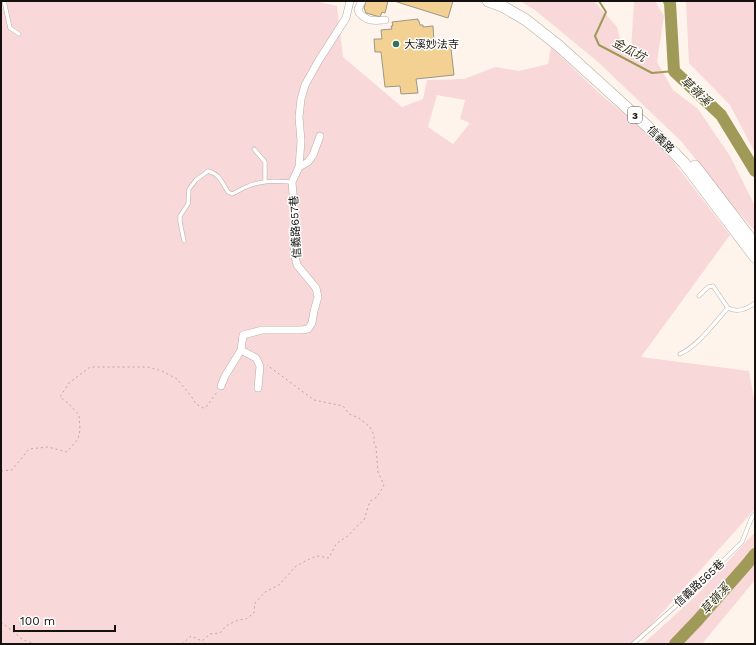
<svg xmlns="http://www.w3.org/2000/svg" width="756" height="645" font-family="'Work Sans','Noto Sans TC',sans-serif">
<rect width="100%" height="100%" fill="#fef4ec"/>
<path fill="#f8d8d8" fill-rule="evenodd" d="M1,1H315L337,6L343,57L402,107L423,99L427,80L464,79L495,67L519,71L548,64L551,47L599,93L659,143L730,235L641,357L749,371L755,404V509L634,644H1ZM437,95L465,100L460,119L470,123L453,144L428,127Z
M520,1H594L617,27L624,55L631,52L634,1H655L664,16L657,62L673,90L698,109L730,156L755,206V231L732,205L681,141L598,62L535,10Z
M685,1H755V153L730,105L689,63L686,3Z
M755,532V580L702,644H643L698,594Z"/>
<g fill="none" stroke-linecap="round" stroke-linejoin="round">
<path stroke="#a09a58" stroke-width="2" d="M599,1L606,12L595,36L599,45L652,73L674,71"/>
<path stroke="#a09a58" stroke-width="12" d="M669,1L670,3L674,71L721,115L755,171
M675,644L697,621L747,564L755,554"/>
</g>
<path fill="#f2d192" stroke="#9d968a" d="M366,1H388L385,13L382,12L380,17L366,13L364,8Z
M394,1H453L448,18Z
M418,19V21H419L420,25H423V27L433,26L434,42L450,40L454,75L416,79L418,93L401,94L400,86L385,87L381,52H375L374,39H382L381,30L392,29L391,26H393L392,22Z"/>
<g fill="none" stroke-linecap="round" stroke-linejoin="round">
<defs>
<path id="lane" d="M4,1L10,28L19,34
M254,149L265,162V181
M184,241L180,222V216L188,204L189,189L196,180L208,171C220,174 222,183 228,192L232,194C237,192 241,189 246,187C262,180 275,181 292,182
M699,296L708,287L713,286L728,308C737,313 747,309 755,303
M680,354C699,345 714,323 728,308
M633,644L686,597L742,542L752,517L755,514"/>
<path id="street" d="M362,1L358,9L359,13C368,22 374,21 385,20
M299,167L308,162L313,155L320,136
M221,386L225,376L241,350
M258,388L260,366L256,358L241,350L243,335L262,330H301L308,329L312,323L314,311L318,297L316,288L297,265L294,252L297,234L294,206L292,182L299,167L301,141L299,117L301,99L305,85L319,60L346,18L350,1"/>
<path id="primary" d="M488,1L502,6L526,20L559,46L659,137L684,163L755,257
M695,166L747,234L755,245"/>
</defs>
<use href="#lane" stroke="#b8aca2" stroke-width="4.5"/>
<use href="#street" stroke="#b8aca2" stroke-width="8"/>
<use href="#primary" stroke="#b8aca2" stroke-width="12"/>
<path stroke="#b4aca6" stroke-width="1" stroke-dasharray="2 3" stroke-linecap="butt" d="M1,471L12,470L29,449L48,447L67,452L78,439L80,430L79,415L69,404L60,397L69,383L90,367H148L162,371L177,379L191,396L196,404L203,408L207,406L217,392
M1,622L11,630L23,640L36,644
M182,644L191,636L202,641L210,634L220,633L226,626L238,620L246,619L254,613L255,603L265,592L279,585L295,567L307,560L317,556L329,558L336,544L349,535L356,527L364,520L370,501L377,497L384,485L378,472L376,447L374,443V435L370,427L359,418L349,414L343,406L314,400L267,365"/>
<use href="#lane" stroke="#fff" stroke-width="3.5"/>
<use href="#street" stroke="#fff" stroke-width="7"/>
<use href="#primary" stroke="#fff" stroke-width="11"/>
</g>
<circle fill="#35725e" stroke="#fff" stroke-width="1.5" cx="396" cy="44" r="4"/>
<g text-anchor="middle" stroke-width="3" stroke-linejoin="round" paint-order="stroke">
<rect fill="#fff" stroke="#5b5856" stroke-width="1" x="628" y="107" width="14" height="16" rx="3"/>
<g font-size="10" font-weight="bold" fill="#15110e">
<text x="635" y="119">3</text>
</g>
<g font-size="11" fill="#15110e" stroke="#fff" text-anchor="start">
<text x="404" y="48">大溪妙法寺</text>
</g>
<g font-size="11" fill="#15110e" stroke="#fff">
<text transform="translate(661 139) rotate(45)" y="4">信義路</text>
<text transform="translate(295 227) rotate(-93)" y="4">信義路657巷</text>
<text transform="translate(699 583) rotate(-43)" y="4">信義路565巷</text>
</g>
<g font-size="12" font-style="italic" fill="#353214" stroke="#fff">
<text transform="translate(629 50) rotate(28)" y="4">金瓜坑</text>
<text transform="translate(696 91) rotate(43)" y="4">草嶺溪</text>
<text transform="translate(715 599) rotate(-48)" y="4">草嶺溪</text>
</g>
</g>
<rect width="756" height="645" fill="none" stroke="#15110e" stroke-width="4"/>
<path d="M14 625v6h101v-6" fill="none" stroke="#15110e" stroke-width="2"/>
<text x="20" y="625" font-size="12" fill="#15110e" stroke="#ffffff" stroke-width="3" paint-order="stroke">100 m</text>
</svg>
